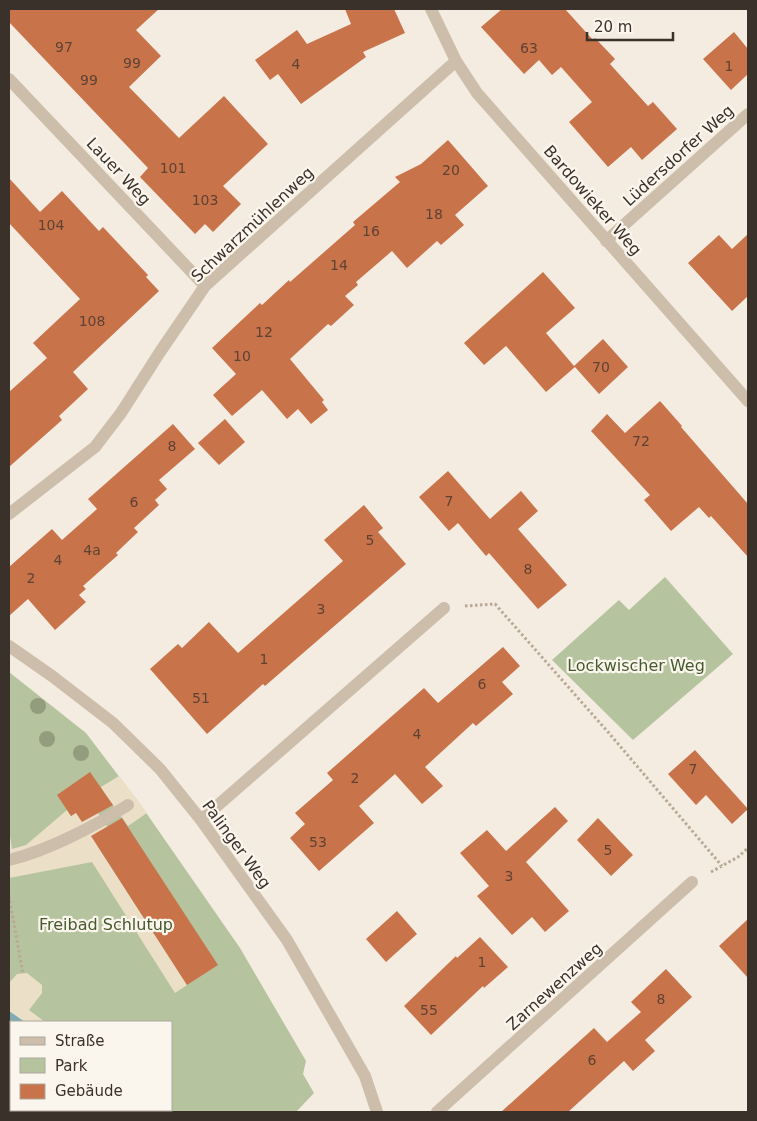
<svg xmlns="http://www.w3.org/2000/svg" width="757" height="1121" font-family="'DejaVu Sans',sans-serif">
<rect width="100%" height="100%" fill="#f4ece0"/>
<path fill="#b5c49f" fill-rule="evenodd" d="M665,577L733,654L633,740L552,660L619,600L629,610Z
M9,672L86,733L140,804L240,948L306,1061L303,1074L314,1093L296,1112H9ZM11,1022H171V1110H11Z"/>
<path fill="#ecdfc7" d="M119,776L147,813L128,826L110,801L96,810L112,834L97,845L187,985L175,993L92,862L9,878V829L12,849L26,845L67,810L71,816L104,793L101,787Z
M27,973L42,985V993L29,1010L45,1022H11V1110H42L41,1112H9V983L17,974Z"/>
<path fill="#7eacb2" d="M9,1011L25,1022H11V1110H29L30,1112H9Z"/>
<path fill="#c8734a" d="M9,9H159L136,30L161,56L129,87L179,138L224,96L268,144L223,186L241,204L213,232L205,224L195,234L140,177L148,168L9,22Z
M345,9H394L405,33L363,52L366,57L301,104L278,74L270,80L255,60L297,30L307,44L351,24Z
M502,9H565L593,40L595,38L615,59L610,64L648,106L653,102L677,129L642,160L631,147L608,167L569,122L592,102L561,67L552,75L539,60L524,74L481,27Z
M734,32L748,49V74L731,90L703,59Z
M448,140L488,186L455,215L464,225L441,245L437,241L407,268L392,251L356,282L358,285L345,296L354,305L331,326L328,324L290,359L324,400L322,402L328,410L311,424L298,409L287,419L262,390L232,416L213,395L236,374L212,348L260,303L262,305L289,280L290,282L355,225L353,222L400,182L395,177L421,164Z
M9,178L40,212L62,191L99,231L103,227L148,275L146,277L159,291L73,372L88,389L59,416L62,420L9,467V392L47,358L33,343L80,299L9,223Z
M748,234V296L732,311L688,263L719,235L732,249Z
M543,272L575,308L546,333L574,366L603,339L628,367L599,394L575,367L546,392L506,346L484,365L464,343Z
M660,401L682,426L681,427L748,504V557L711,516L709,518L699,507L671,531L644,500L650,495L591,431L607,414L625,433Z
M225,419L245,442L219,465L198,443Z
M173,424L195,449L159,480L167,489L155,500L159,505L134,528L138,532L116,553L118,555L83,586L86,589L79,595L86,602L55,630L28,599L9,616V567L52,529L62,540L97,509L88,499Z
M448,471L490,519L521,491L538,511L518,529L567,585L538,609L489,553L486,556L458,523L449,531L419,497Z
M364,505L383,528L378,532L406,564L265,686L263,684L207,734L150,669L178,644L182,648L209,622L238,653L343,561L324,540Z
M503,647L520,666L502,682L513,694L476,726L473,723L425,767L443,786L422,804L395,774L359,806L374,823L319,871L290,838L305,824L295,813L333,780L327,773L424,688L438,703Z
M695,750L748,809L732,824L706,795L696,805L668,774Z
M90,772L113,805L82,822L76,813L71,816L57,795Z
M555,807L568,821L526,862L569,911L545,932L532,917L512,935L477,896L489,886L460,853L487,830L506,851Z
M122,818L218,965L187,985L91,836Z
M598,818L633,855L611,876L577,840Z
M397,911L417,934L386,962L366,939Z
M748,919V978L719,946Z
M480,937L508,967L484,988L483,986L431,1035L404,1006L456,956L457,958Z
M666,969L692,997L645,1040L655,1051L633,1071L624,1061L568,1112H501L594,1028L607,1042L641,1012L631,1002Z"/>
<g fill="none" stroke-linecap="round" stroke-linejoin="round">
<path stroke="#b9a896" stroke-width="3" stroke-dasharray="2.5 2.5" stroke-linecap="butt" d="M465,606L495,604L608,732L722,866
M711,872L738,857L748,848
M9,896L23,974"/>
<path stroke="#cdbeab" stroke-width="12" d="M431,9L456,61L477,93L748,401
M9,79L205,286
M606,241L748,114
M9,514L95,447L121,413L160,352L205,286L456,61
M9,646L52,676L113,723L160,769L201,820L287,940L365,1076L377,1112
M201,820L444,608
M9,860C47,851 95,826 128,805
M437,1112L692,882"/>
</g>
<g fill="#949c7e">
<circle cx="38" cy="706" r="8"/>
<circle cx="47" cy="739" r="8"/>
<circle cx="81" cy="753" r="8"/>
</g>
<g text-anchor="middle" stroke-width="4.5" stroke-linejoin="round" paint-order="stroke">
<g font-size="14" fill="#5e4233">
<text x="64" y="52">97</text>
<text x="529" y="53">63</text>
<text x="132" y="68">99</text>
<text x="296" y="69">4</text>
<text x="729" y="71">1</text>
<text x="89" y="85">99</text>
<text x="173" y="173">101</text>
<text x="451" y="175">20</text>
<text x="205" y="205">103</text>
<text x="434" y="219">18</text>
<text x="51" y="230">104</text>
<text x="371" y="236">16</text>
<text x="339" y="270">14</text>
<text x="92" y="326">108</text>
<text x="264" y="337">12</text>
<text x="242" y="361">10</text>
<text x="601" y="372">70</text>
<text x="641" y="446">72</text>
<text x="172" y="451">8</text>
<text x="449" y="506">7</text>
<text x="134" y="507">6</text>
<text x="370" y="545">5</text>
<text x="92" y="555">4a</text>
<text x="58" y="565">4</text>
<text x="528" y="574">8</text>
<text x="31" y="583">2</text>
<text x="321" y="614">3</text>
<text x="264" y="664">1</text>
<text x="482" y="689">6</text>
<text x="201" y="703">51</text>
<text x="417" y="739">4</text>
<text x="693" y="774">7</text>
<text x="355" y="783">2</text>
<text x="318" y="847">53</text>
<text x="608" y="855">5</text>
<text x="509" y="881">3</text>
<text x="482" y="967">1</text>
<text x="661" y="1004">8</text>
<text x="429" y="1015">55</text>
<text x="592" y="1065">6</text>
</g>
<g font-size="16" fill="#3b312b" stroke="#fbf6ed">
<text transform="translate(678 155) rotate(-42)" y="6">Lüdersdorfer Weg</text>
<text transform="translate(119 171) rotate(47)" y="6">Lauer Weg</text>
<text transform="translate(593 200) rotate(49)" y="6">Bardowieker Weg</text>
<text transform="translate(252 224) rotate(-43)" y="6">Schwarzmühlenweg</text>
<text transform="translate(237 844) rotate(54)" y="6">Palinger Weg</text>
<text transform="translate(554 986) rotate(-42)" y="6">Zarnewenzweg</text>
</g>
<g font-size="16" fill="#465a2e" stroke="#fbf6ed">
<text x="636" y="671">Lockwischer Weg</text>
<text x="106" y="930">Freibad Schlutup</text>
</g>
</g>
<rect width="757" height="1121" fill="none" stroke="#3b312b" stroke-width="20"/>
<rect x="10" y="1021" width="162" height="90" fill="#fbf6ed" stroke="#aea79f"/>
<rect x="20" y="1037" width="25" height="8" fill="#cdbeab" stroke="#aea79f"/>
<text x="55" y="1046" font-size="15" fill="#3b312b">Straße</text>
<rect x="20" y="1058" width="25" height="15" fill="#b5c49f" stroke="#aea79f"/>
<text x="55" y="1071" font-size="15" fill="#3b312b">Park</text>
<rect x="20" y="1084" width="25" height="15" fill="#c8734a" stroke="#aea79f"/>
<text x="55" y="1096" font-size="15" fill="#3b312b">Gebäude</text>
<path d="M587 32v8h86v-8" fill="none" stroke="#3b312b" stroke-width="2.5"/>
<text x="594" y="32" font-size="15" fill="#3b312b" stroke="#fbf6ed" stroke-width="4" paint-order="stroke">20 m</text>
</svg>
